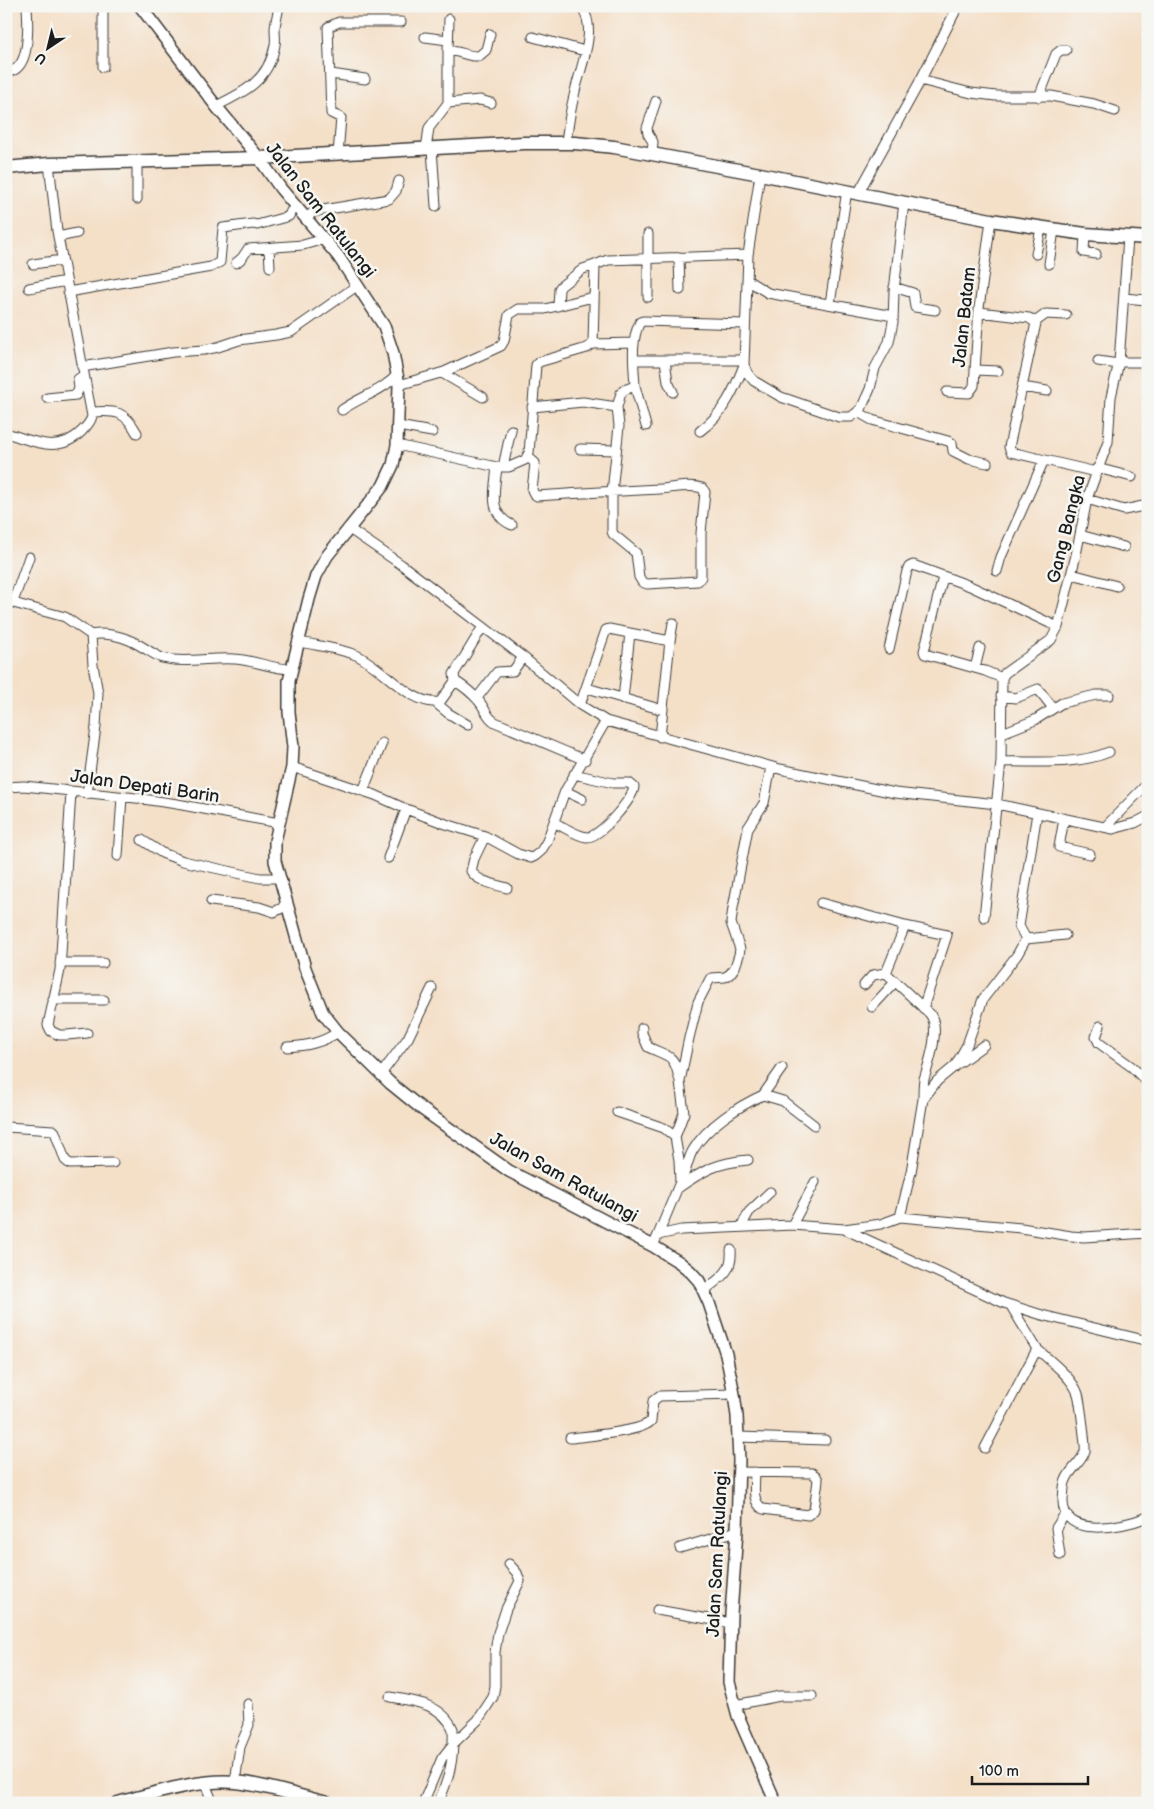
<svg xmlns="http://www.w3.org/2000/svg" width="1154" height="1809" font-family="'Balsamiq Sans',sans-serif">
<rect width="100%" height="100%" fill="#f6f6f2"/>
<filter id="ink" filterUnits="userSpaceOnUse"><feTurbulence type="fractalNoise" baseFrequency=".02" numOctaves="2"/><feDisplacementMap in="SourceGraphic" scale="10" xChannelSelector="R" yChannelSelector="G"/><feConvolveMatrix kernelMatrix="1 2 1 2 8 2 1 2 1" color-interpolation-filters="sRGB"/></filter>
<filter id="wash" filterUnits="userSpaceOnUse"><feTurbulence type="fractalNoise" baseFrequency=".0096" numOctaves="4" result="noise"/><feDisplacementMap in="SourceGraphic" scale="20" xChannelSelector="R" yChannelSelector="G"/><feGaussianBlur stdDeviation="1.12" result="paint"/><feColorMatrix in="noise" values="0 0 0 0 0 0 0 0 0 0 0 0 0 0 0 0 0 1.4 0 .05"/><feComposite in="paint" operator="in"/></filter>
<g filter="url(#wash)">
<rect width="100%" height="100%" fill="#f4dfc7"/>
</g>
<g filter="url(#ink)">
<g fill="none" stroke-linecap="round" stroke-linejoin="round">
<defs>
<path id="minor" d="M425,37L448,40
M533,37L585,51
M448,51L449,19
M103,67V6
M6,73C10,71 14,71 17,68C30,57 28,22 27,6
M331,74L365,79
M920,80L971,93L996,96H1051L1094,104L1115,111
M1039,97L1056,54L1061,50H1066
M448,103L480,100L491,103
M216,106C245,92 269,80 275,45C276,40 275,34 275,29C275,22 278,14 279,6
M566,142C568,127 570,111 574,96C578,73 599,29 582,9
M426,149L429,128L448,103V51C459,50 467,57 479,56L486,50L490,34
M432,149L436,206
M338,154L341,118L331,113L328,27L339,22H401
M652,154L653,142L648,134L647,128L656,101
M137,162V199
M760,174L748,255L744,365L748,374L754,381L781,397L839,417H851L861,409L870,389L875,368L889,342L893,322L894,291L904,202
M859,192L919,83L958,6
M305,218L314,212L323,210L389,199L396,191L399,181
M648,234V297
M1085,234L1084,252L1096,254
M58,237L77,233
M269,248L270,267
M1036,254L1041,228
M679,257L680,290
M236,263L242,258L248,249L303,245L324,239
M33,264L62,260
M1049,264L1054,230
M747,280L768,293L893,316
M894,287L913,293L915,307L935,310
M29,288L66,281
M68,292L211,267L220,262L223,228L253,224L257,225L286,217L289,216L291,211L297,208
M1124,298L1147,300
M830,304L847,190
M558,306L559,289L561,286L583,269L595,265
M979,312L1029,318L1036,323L1009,447L1011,452L1096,472
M1035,322L1046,314L1066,315
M593,344L634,343
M634,360H744
M665,360L668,382L673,392
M1098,361L1118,364
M1119,362H1148
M82,367L173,352L204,350L218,347L239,340L276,335L291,332L358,285
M975,370L998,371
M442,373L483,397
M399,385L444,372L501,346L504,341L509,315L518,309H545L593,297
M635,386L646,426
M1022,387L1047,391
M947,392L969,393L974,386L979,308L991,220
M47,398L76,395L79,389L78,379L84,375
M532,407L583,402L617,407
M342,410C360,397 383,391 398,374
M92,412C116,410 125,411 137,433
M858,412L872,420L948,441L952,443L953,451L969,459L987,463
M398,426L432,432
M700,431C723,414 734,391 744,365
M6,433C34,441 58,455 82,431C86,427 91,422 92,416L57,231L49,164
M397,445L497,467H509L525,460L529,453L536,365L539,362L587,348L593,344L595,265L608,260L748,255
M580,449L616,450
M528,457L535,463L532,490L534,494L537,496C578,493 619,491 660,489C673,488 690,484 702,488L705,492L701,533V577L698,581L647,584L642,582L639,577L636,553L613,534L612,531V492L619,426L617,407L621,393L624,390L635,386C634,366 630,341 640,322L643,321L745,324
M497,467C495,489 487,514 512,525
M503,467L511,430
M1097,468L1132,477
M1087,499L1124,510L1148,505
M348,528L402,565L523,657L580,705L606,721L780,769L895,793L997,804L1113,829L1135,823L1148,816
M1080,535L1124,547
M997,571L1001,557L1044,460
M1072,574L1117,586
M943,577L924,651L925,654L985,671L1002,678
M6,601L65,617L91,635C107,632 126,637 139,645C147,649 154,655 162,658C186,664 211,657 235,659C254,660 272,669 291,669
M13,602L29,557
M482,628L454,674L455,681C463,686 471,692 478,700C485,707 486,717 495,722L585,760
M300,642C318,646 339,648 356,655C382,666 410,706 440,702L455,681
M889,649L907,571L909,567L913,565L970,586L1058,627
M975,668L980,648
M587,688L663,710
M1001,696L1016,698L1038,689L1053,708
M477,698L497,672L513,671L523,657
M623,699L630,633
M436,703L448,713L468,725
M580,705L606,630L609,629L670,641
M1002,733L1035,720L1062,703L1096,695H1109
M660,737L670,641L673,623
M1001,762C1036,761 1075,766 1109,752
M292,767L375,795L406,809L446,824L485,836L518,854L531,858L535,856L541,851L547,841L565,791L606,721
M6,787L24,786L136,798L177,804L279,823
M363,791L382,743
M565,791L582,799
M71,792L60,970L48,1025L51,1031L59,1035H67L87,1033
M87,794L96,727L98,693L93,665L91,635
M1064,819L1059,847L1090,854
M555,823C564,827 577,836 587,837C599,838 633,799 634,787L629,783H613L574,774
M1106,826L1148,783
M485,836L474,859L471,871C478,882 494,884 507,888
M142,840L162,853L183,861L260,878H279
M118,856L122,797
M388,858L406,809
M211,901L259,907L274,912L282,908L286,902
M821,903L905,926L947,935L923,1008
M984,917L1001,762L1002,678L1005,673L1051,640L1058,627L1076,555L1087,499L1108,442L1111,397L1119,362L1128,237
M905,926L886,973L930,1014C941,1028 929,1063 924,1079C923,1085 923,1093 923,1099
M1026,939L1065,935
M60,963H103
M864,985L873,975L886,973
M53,1000H104
M872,1007L895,982
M1100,1026L1096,1037L1099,1043L1132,1067L1148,1083
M642,1028V1033L648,1047C668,1057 674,1053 679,1078
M287,1047C306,1046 322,1043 338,1032
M959,1063L984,1045
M381,1074L408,1038L432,988
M763,1095L782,1068
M617,1112L664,1128L675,1137L679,1160L680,1182L658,1235
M6,1127L53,1130L55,1132L65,1160L70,1164L113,1163
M675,1137L684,1113L680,1081L689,1038L698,1002L710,979L712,978L725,977L730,974L735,967L739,955L740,949L731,923L733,908L748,828L764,803L771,767
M680,1182C687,1172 687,1160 693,1150C707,1126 739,1106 763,1095L783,1101L814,1125
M678,1188C704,1170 716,1163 748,1160
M900,1217L911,1172L923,1099L937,1081L955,1066L967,1045L983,999L1017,955L1026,939L1019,926L1037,813
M792,1225L815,1182
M741,1227L749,1212L770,1192
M844,1229L1004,1303L1042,1315L1148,1341
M653,1246L658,1235L681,1230L792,1225L844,1229L881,1224L900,1217L1021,1228L1071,1236L1084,1237L1148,1233
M704,1291C719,1278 733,1273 731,1250
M1037,1349C1049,1360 1073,1378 1078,1394C1080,1400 1086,1447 1085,1451C1082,1462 1070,1469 1066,1480C1063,1486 1064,1493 1063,1499C1061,1541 1124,1526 1148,1517
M738,1437L825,1440
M570,1438C586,1436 642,1432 651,1421L653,1401L659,1396L734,1394
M985,1448L1037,1349L1011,1306
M738,1472L812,1473L816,1476L818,1480L814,1510L808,1515L763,1509C751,1501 755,1486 755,1472
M680,1548L737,1531
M1060,1555L1056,1528L1065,1514
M657,1610L731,1623
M390,1697C414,1701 442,1704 453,1729C454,1758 450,1777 438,1803
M735,1705L780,1696H812
M235,1782L240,1747L249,1725L248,1704
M205,1784L213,1803
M423,1803L442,1758L454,1743L478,1720L493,1697L495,1686V1652L498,1633L506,1609L520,1581L517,1573L509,1564"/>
<path id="tertiary" d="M140,6L216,106L259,158L281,189L338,256L384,326L393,353L399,385L397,445L393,465L383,486L327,556L316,576L309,599L289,681V712L293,747L292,767L275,841V861L305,968L323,1013L338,1032L390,1083L422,1109L509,1171L653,1246L679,1262L690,1271L699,1281L709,1303L726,1354L734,1394L737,1416L739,1460L737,1531L731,1614L729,1682L738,1716L776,1803"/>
<path id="secondary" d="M6,168L49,164L259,158L524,143H575L614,147L760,174L991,220L1085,234L1148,238
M118,1803C153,1794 201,1778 236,1782C267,1785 297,1796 327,1803"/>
</defs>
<use href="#minor" stroke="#3c3936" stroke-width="11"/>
<use href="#tertiary" stroke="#3c3936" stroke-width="14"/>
<use href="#secondary" stroke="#3c3936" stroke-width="15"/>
<use href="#minor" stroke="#fff" stroke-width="9"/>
<use href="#tertiary" stroke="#fff" stroke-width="11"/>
<use href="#secondary" stroke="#fff" stroke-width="12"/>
</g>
</g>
<g text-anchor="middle" stroke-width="5" stroke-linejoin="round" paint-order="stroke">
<g font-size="18" fill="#1c1c1c" stroke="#f6f6f2">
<text transform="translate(321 210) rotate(52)" y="6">Jalan Sam Ratulangi</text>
<text transform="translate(964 317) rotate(-84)" y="6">Jalan Batam</text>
<text transform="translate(1066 529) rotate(-76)" y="6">Gang Bangka</text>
<text transform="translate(145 786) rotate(8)" y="6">Jalan Depati Barin</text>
<text transform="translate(564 1177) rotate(29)" y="6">Jalan Sam Ratulangi</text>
<text transform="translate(717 1554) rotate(-87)" y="6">Jalan Sam Ratulangi</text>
</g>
</g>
<rect width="1154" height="1809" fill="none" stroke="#f6f6f2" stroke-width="25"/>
<g transform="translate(48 48) rotate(215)" stroke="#f6f6f2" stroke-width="4" paint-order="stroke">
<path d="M0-4L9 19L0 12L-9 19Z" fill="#1c1c1c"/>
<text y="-8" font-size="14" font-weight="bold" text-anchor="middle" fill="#1c1c1c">U</text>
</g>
<path d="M972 1776v8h116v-8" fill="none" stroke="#1c1c1c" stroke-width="2.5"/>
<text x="979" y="1776" font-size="15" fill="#1c1c1c" stroke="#f6f6f2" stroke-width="4" paint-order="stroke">100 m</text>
</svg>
